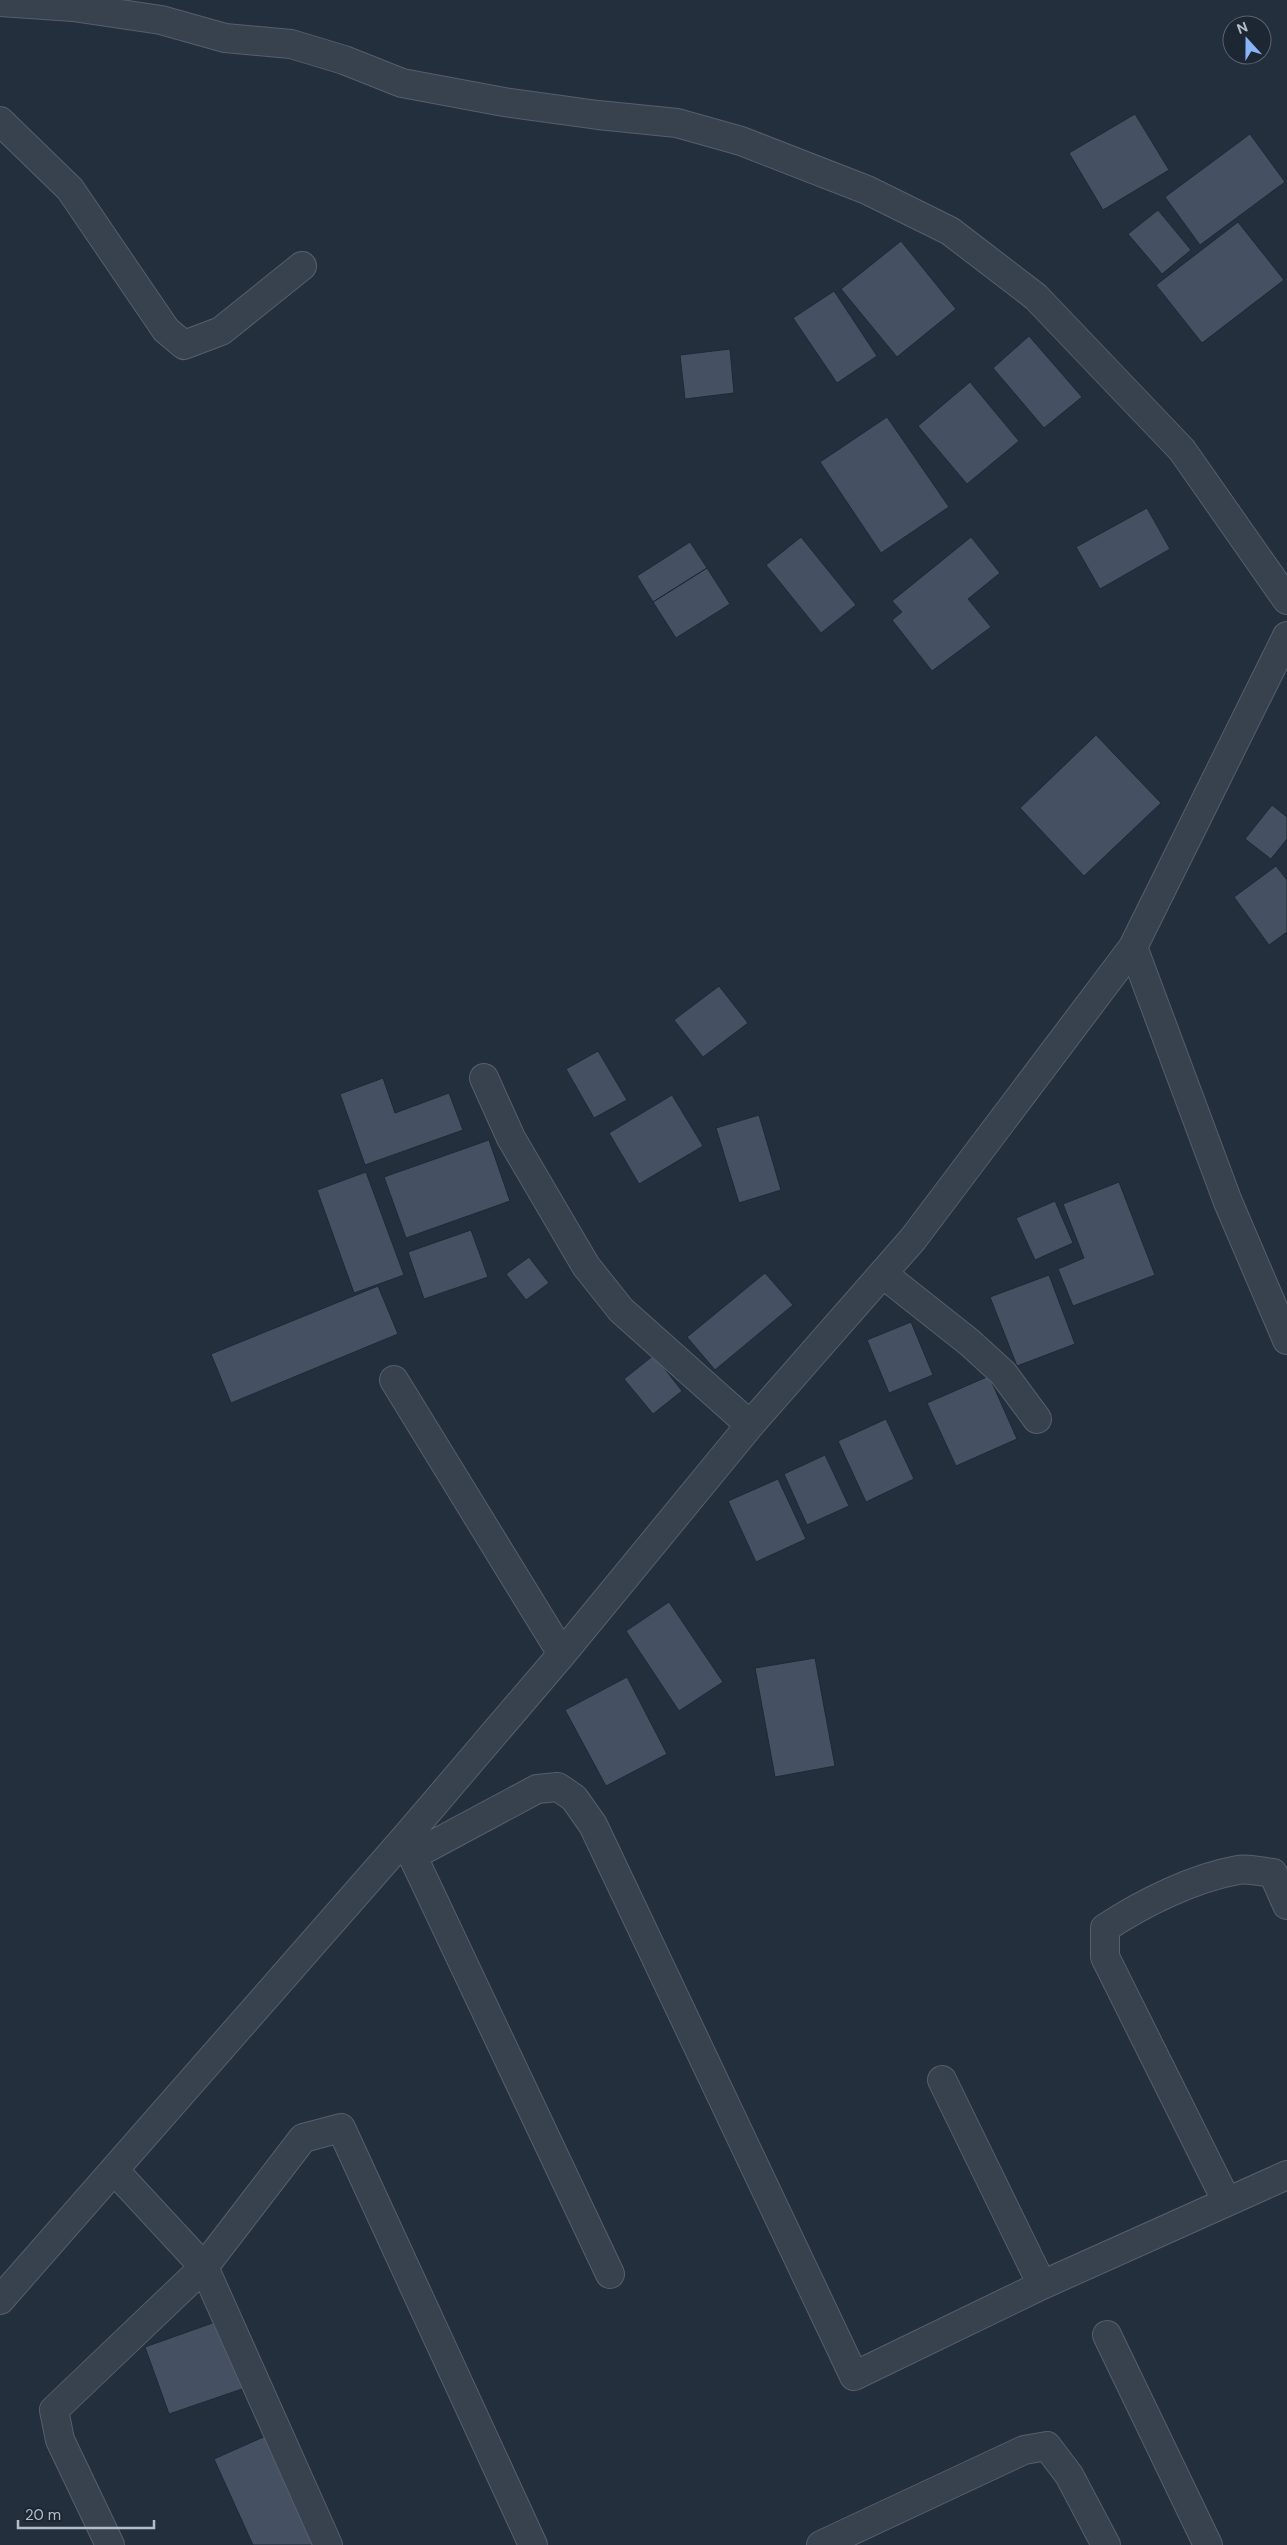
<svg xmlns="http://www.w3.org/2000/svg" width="1287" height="2545" font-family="'DM Sans',sans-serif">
<rect width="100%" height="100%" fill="#242f3e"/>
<path fill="#455162" stroke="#1f2835" d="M1135,114L1169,170L1103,210L1069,153Z
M1250,134L1285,182L1200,245L1165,197Z
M1158,210L1191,250L1162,274L1128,234Z
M1238,222L1284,280L1202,343L1156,285Z
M901,241L956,309L897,357L841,289Z
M834,291L877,356L837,383L793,318Z
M1029,336L1082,397L1044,428L993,368Z
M730,349L734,393L685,399L680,355Z
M970,382L1019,441L967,484L918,426Z
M887,417L949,507L881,553L820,462Z
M1147,508L1170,549L1100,589L1076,547Z
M801,537L856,605L821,633L766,565Z
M971,537L1000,573L968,599L991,627L932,671L892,620L902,612L892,601Z
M690,542L707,568L653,602L637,576Z
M707,568L730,604L676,638L653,602Z
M1096,735L1161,803L1084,876L1020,808Z
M1272,805L1287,817V839L1271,859L1245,839Z
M1276,866L1287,880V932L1269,945L1234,897Z
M719,986L748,1023L703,1057L674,1020Z
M598,1051L627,1100L594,1118L566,1069Z
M383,1078L395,1113L449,1093L463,1130L365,1165L340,1094Z
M672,1095L703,1146L639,1184L609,1133Z
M759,1115L781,1190L739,1203L716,1128Z
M489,1140L510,1201L406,1238L384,1177Z
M366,1172L404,1275L354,1293L317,1190Z
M1119,1182L1155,1275L1073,1306L1058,1269L1084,1258L1063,1204Z
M1055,1201L1073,1243L1035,1260L1016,1218Z
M471,1230L488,1277L424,1299L408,1252Z
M529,1257L549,1283L526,1300L506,1274Z
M765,1273L793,1305L715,1370L687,1337Z
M1049,1275L1075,1344L1017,1366L990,1297Z
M378,1286L398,1334L231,1403L211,1354Z
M911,1322L933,1375L889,1393L867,1340Z
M654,1355L682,1391L653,1414L624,1379Z
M989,1376L1017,1439L956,1466L927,1403Z
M886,1419L914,1479L866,1502L838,1441Z
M825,1455L849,1506L807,1525L784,1474Z
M778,1479L806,1539L756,1562L728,1501Z
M669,1602L723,1682L679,1711L626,1631Z
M815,1658L835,1766L775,1777L755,1668Z
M627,1677L667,1754L606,1786L565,1710Z
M221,2320L245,2388L169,2414L145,2347Z
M270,2434L320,2545H253L214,2459Z"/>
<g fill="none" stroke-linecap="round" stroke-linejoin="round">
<defs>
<path id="minor" d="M0,2L73,7L161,20L225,38L291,44L344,60L402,83L504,102L598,115L677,123L741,141L867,190L950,231L1036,297L1182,450L1287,600
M0,121L70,189L166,330L184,345L221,331L302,266
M1133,947L1228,1202L1287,1340
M484,1078L511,1138L586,1266L621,1310L750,1425
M883,1274L969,1342L1003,1373L1037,1419
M394,1380L562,1654
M405,1840L610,2274
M412,1856L537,1789L558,1787L574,1798L593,1825L854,2376L1042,2285L1287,2175
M942,2080L1042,2285
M115,2171L204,2267L328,2545
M1227,2202L1105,1957V1928C1143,1903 1193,1878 1238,1870C1248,1868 1262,1872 1273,1873L1287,1905
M0,2300L405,1838L562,1654L750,1425L913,1239L1133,947L1287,636
M1107,2335L1208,2545
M110,2545L60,2440L54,2410L204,2267L303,2138L341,2128L533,2545
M821,2545L1024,2450L1047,2446L1069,2475L1106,2545"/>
</defs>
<use href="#minor" stroke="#565f6c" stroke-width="30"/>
<use href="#minor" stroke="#38414e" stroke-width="28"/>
</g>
<g transform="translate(1247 40) rotate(339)"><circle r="24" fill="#1d2633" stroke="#59626f"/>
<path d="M0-4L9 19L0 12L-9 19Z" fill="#8ab4f8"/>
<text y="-8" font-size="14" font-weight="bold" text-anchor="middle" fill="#b4bcc9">N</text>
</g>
<path d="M18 2520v8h136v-8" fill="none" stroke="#b4bcc9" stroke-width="2.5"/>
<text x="25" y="2520" font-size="15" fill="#b4bcc9" stroke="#1d2633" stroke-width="4" paint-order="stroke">20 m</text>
</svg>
